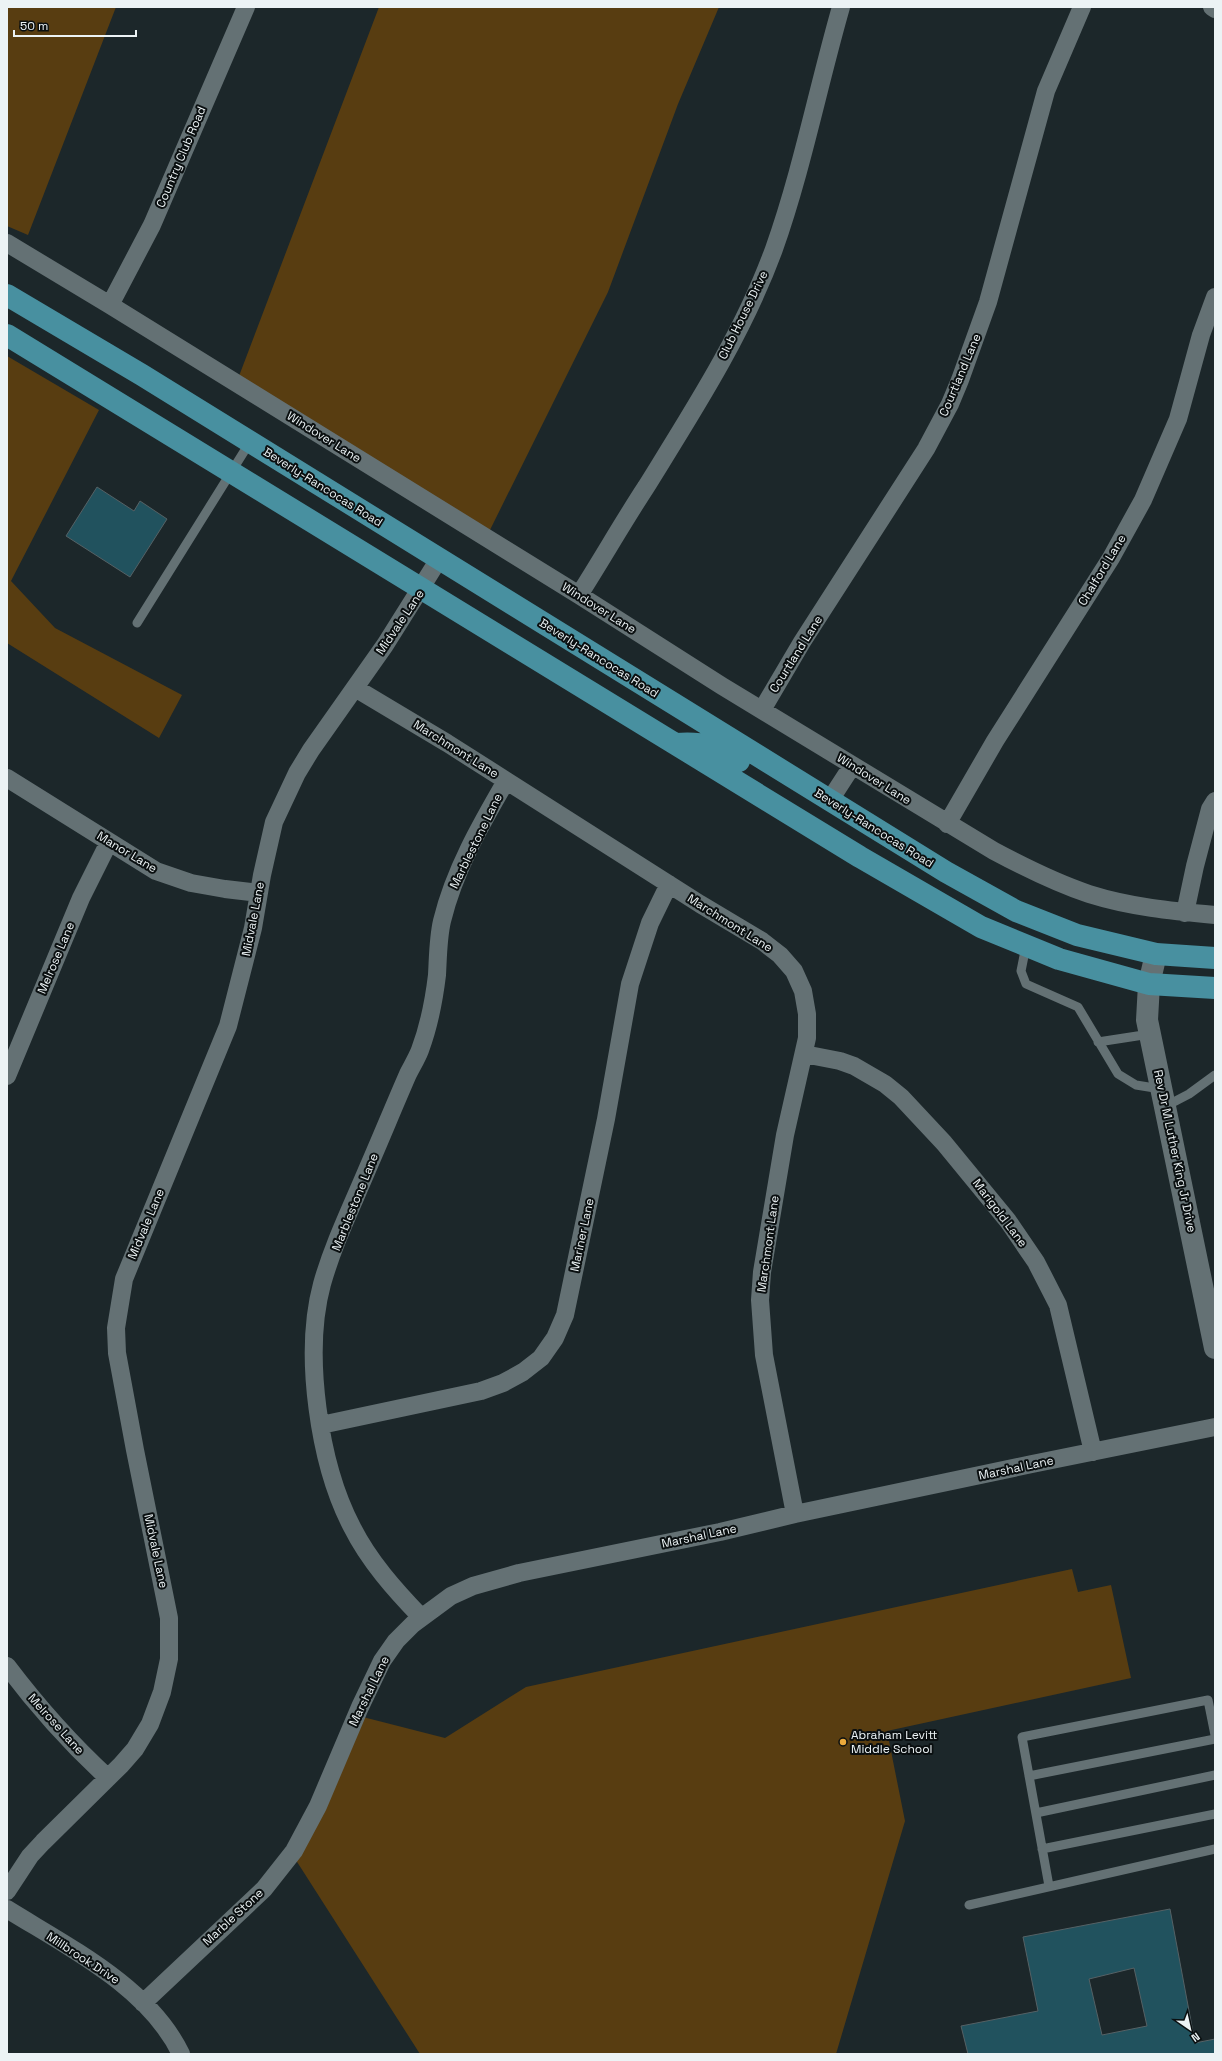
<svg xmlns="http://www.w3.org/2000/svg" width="1222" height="2061" font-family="'Space Grotesk',sans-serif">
<rect width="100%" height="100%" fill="#1c272a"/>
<path fill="#583d11" d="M7,7H116L28,235L7,226Z
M379,7H719L678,104L608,292L486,538L236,384Z
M7,356L99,410L11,581L55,628L182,695L159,738L7,643Z
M1072,1569L1078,1592L1111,1585L1131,1678L887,1731L905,1821L836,2054H420L292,1854L359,1716L445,1738L526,1687Z"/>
<path fill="#21525e" stroke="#556165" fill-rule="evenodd" d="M97,487L134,511L140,501L167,519L130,577L66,536Z
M1170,1909L1195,2043L1215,2039V2054H968L961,2026L1038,2011L1023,1937ZM1134,1968L1147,2026L1102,2035L1089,1979Z"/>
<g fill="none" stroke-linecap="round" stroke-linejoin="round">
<path stroke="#647174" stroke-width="9" d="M137,623L250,442
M1026,946L1021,971L1026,984L1078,1007L1118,1074L1136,1085L1161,1089
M1098,1042L1150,1034
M1166,1106L1189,1094L1215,1075
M1029,1776L1215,1739
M1036,1813L1215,1775
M1042,1849L1215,1814
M1049,1886L1022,1737L1208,1700L1215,1735
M969,1905L1215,1849"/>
<path stroke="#647174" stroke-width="18" d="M1212,7L1215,9
M7,243L110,305L579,595L722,686L994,851C1024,867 1056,883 1089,894C1130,907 1172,911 1215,915
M110,305L152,225L246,7
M579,595C602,559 623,522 646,487C693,411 743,334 774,249C802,170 818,87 841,7
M355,688L447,743L700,904L762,941L780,955L794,971L803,991L807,1014V1038L785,1135L762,1272L760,1300L764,1355L795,1514
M762,710L802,642L926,449L950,404L960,380L988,302L1046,91L1082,7
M7,778L156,871L191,883L225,889L259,893
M830,800L852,766
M947,824L995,741L1111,558L1143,500L1178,419L1201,335L1215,297
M1185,913L1195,866L1210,809L1215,801
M804,1054L840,1061L854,1066L885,1084L901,1097L944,1143L1008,1221L1036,1262L1058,1305L1093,1452
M7,1076L81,898L109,842
M321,1425L481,1391L503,1383L523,1372L541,1358L555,1338L565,1315L606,1119L630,984L650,923L669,884
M421,1617C395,1590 369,1561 352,1527C319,1464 303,1354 322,1284C333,1245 351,1208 367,1170C381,1138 394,1106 408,1074C412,1066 417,1058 420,1050C429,1026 434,1000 437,975C438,957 438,938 442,921C454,871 481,824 506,781
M7,1666C38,1707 71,1744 108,1778
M7,1891L30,1856L43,1842L121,1765L135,1749L150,1724L162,1692L169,1659V1618L135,1450L117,1353L116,1328L124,1279L228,1026L253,928L262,875L274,822L297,773L311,750L385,645L439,559
M7,1909C68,1947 149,1987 181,2054
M143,2003L264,1889L294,1851L318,1806L360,1707L382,1661L396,1641L413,1624L451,1596L473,1586L519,1573L720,1532L795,1514L1032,1464L1215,1427"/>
<path stroke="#647174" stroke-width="22" d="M1156,954L1149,984L1147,1020L1215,1348"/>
<path stroke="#4890a0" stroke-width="22" d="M7,295L142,375L946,872L1016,911L1077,935L1156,954L1215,958
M7,335L860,857L981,927L1059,959L1149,984L1215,988
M676,744C705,742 715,746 739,761"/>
</g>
<circle fill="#eca93b" stroke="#0a0f10" stroke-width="1.5" cx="843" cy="1742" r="4"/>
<g text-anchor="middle" stroke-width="4" stroke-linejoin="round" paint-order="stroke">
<g font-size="12" fill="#ecf3f5" stroke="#0a0f10">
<text transform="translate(181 157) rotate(-67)" y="4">Country Club Road</text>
<text transform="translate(743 315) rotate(-64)" y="4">Club House Drive</text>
<text transform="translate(960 375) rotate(-67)" y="4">Courtland Lane</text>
<text transform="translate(324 437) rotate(32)" y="4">Windover Lane</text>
<text transform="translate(323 487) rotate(32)" y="4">Beverly-Rancocas Road</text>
<text transform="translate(1102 570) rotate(-59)" y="4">Chalford Lane</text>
<text transform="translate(599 608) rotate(32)" y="4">Windover Lane</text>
<text transform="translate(400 622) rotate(-56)" y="4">Midvale Lane</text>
<text transform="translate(796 654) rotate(-58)" y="4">Courtland Lane</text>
<text transform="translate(599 658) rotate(32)" y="4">Beverly-Rancocas Road</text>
<text transform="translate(456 749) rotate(32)" y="4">Marchmont Lane</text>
<text transform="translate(874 779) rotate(32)" y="4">Windover Lane</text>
<text transform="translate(874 828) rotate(32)" y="4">Beverly-Rancocas Road</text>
<text transform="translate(476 841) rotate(-64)" y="4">Marblestone Lane</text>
<text transform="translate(127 852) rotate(31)" y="4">Manor Lane</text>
<text transform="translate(253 919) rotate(-79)" y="4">Midvale Lane</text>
<text transform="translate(730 923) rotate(32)" y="4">Marchmont Lane</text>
<text transform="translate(56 958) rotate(-67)" y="4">Melrose Lane</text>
<text transform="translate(1175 1151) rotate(78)" y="4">Rev Dr M Luther King Jr Drive</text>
<text transform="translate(355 1202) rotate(-68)" y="4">Marblestone Lane</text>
<text transform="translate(1000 1213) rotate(53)" y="4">Marigold Lane</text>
<text transform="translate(146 1224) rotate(-67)" y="4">Midvale Lane</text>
<text transform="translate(582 1235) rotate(-78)" y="4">Mariner Lane</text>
<text transform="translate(768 1244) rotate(-82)" y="4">Marchmont Lane</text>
<text transform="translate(1016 1468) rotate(-12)" y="4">Marshal Lane</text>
<text transform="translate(699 1536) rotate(-12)" y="4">Marshal Lane</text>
<text transform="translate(156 1551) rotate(78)" y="4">Midvale Lane</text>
<text transform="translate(369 1691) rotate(-64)" y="4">Marshal Lane</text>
<text transform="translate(56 1724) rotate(48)" y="4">Melrose Lane</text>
<text transform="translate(233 1917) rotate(-43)" y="4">Marble Stone</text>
<text transform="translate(83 1958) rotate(33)" y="4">Millbrook Drive</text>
</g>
<g font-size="12" fill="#ecf3f5" stroke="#0a0f10" text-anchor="start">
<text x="851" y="1739">Abraham Levitt<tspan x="851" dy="14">Middle School</tspan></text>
</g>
</g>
<rect width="1222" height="2061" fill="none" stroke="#ecf3f5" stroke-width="16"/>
<g transform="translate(1190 2029) rotate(146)" stroke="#0a0f10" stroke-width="3" paint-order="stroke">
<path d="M0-3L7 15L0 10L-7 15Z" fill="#ecf3f5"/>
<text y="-6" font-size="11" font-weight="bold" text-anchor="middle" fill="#ecf3f5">N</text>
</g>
<path d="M14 30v6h122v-6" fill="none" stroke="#ecf3f5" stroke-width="2"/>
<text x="20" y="30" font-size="12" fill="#ecf3f5" stroke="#0a0f10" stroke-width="3" paint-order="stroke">50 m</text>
</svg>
